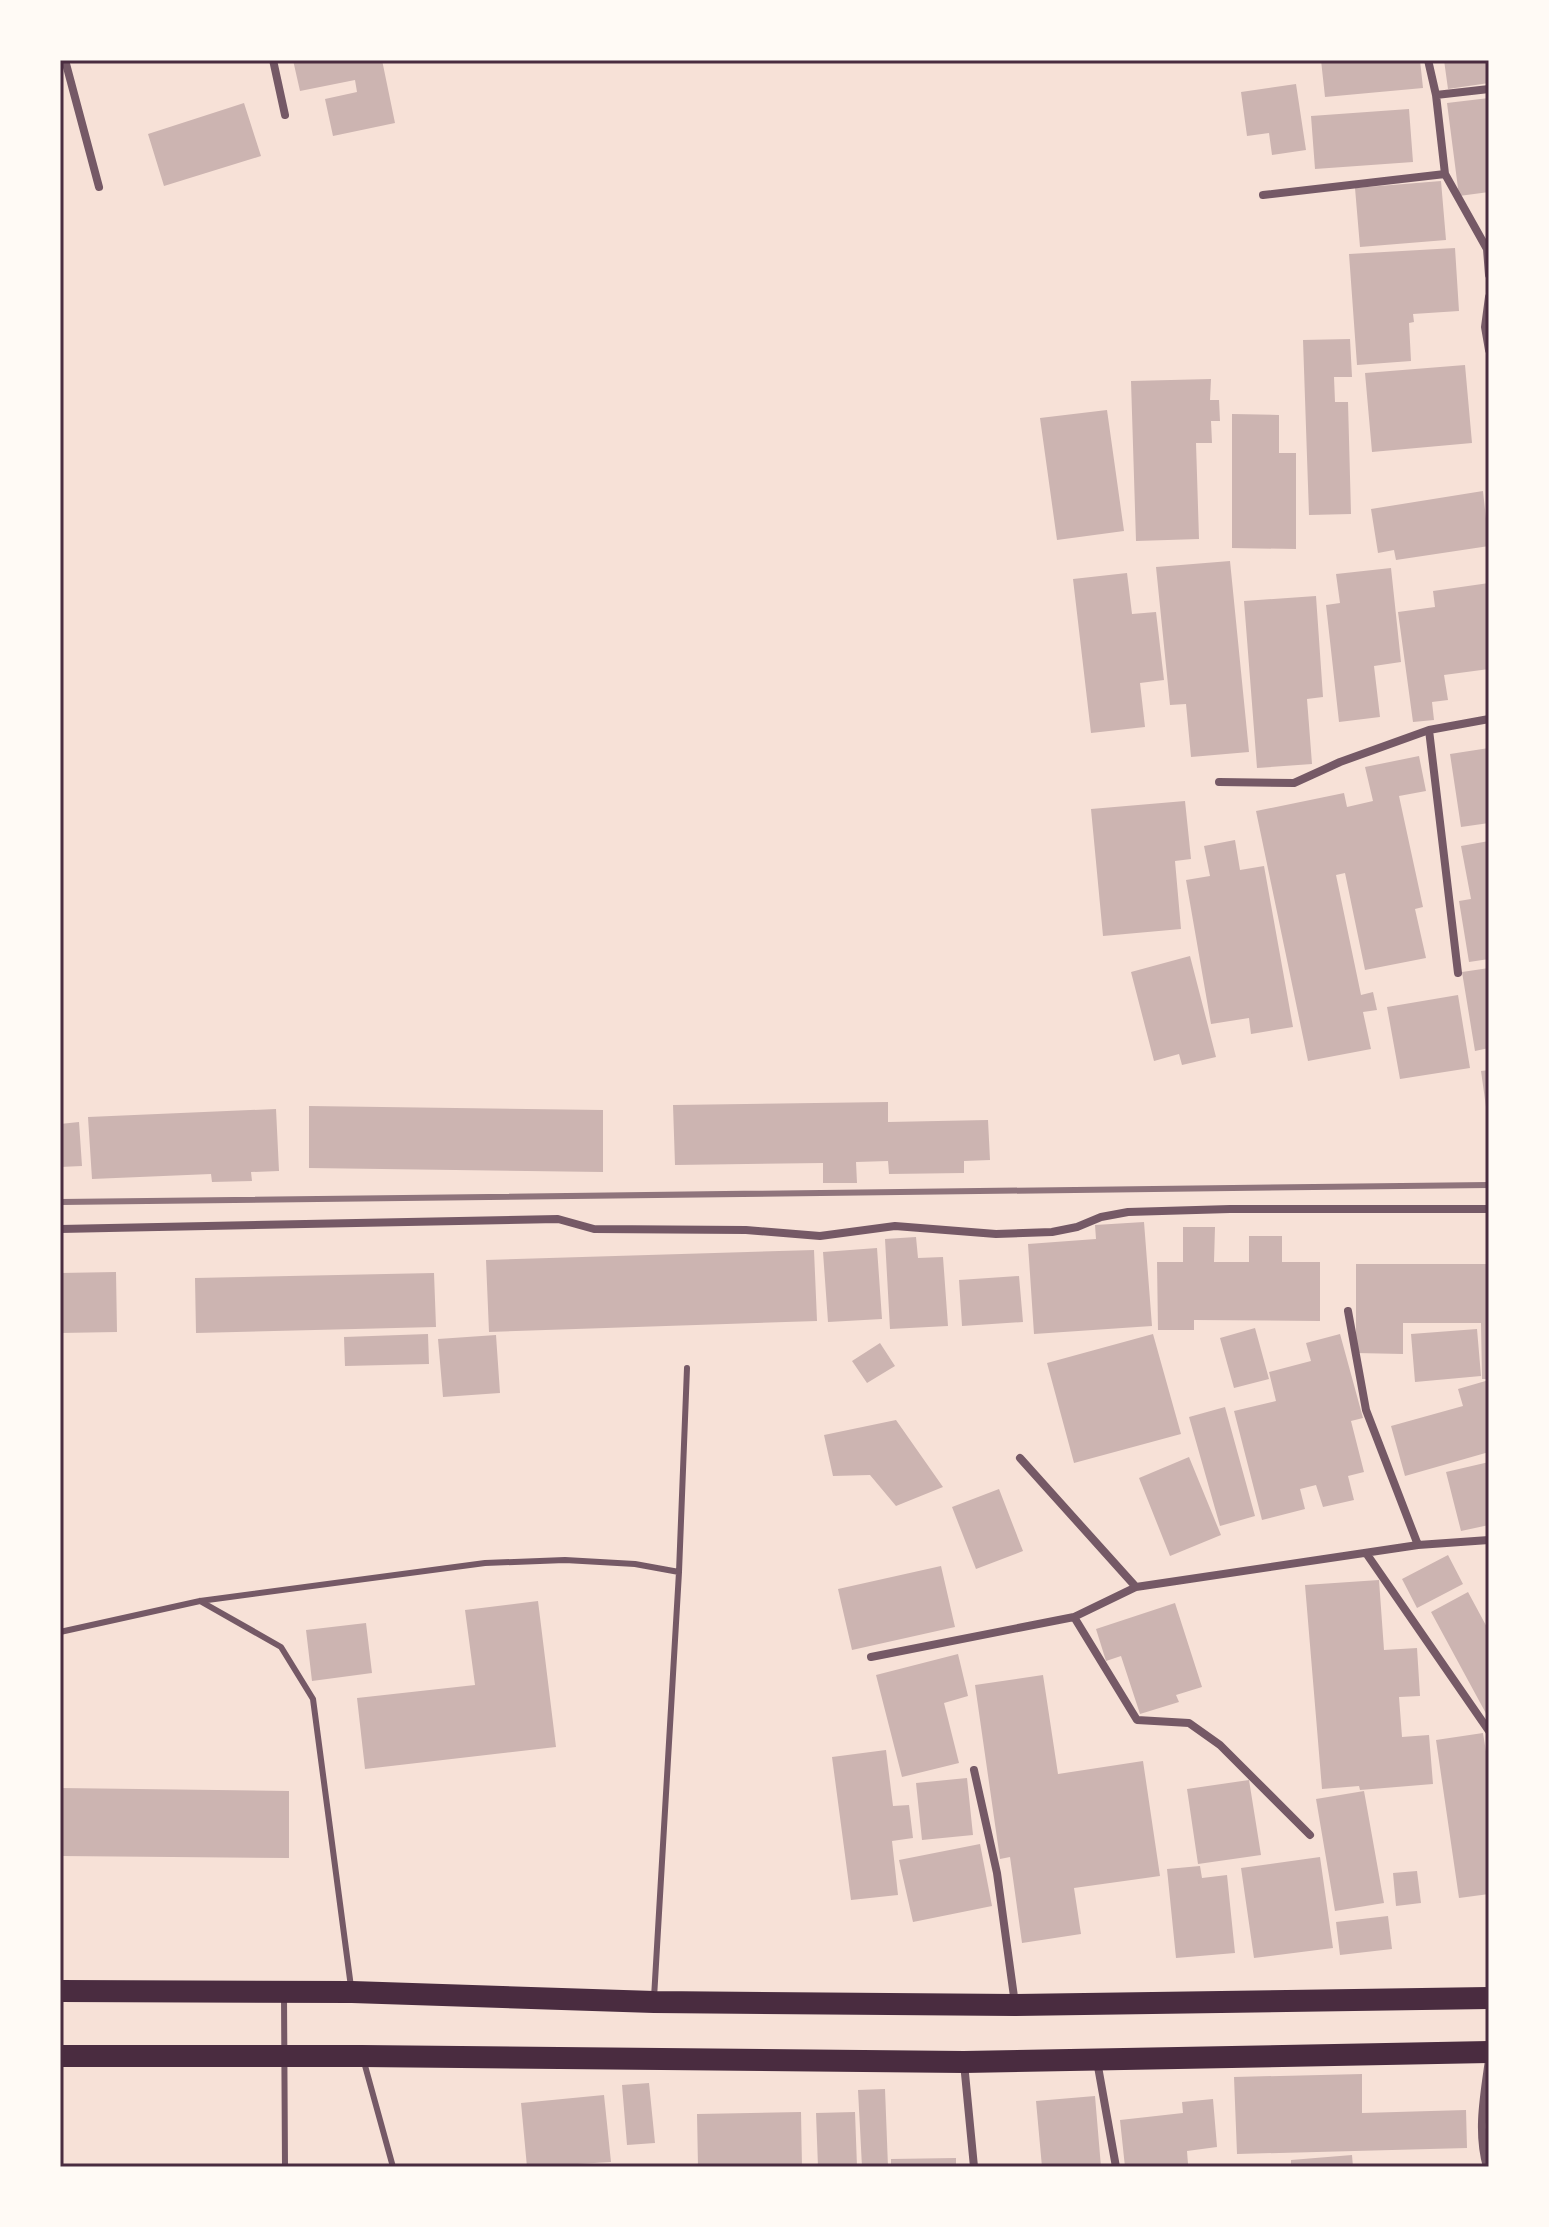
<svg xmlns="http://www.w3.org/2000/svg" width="1549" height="2227" font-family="'Nunito Sans',sans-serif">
<rect width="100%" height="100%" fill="#f7e1d7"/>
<path fill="#ccb4b1" d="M293,60H382L395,123L333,136L325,99L357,92L355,80L300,91Z
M1321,60H1420L1423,88L1325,97Z
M1444,60H1489V83L1448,89Z
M1296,84L1306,150L1272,155L1269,133L1247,136L1241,92Z
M1489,98V192L1459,196L1447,103Z
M244,103L261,156L164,186L148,134Z
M1409,109L1413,162L1315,169L1311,116Z
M1441,181L1446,240L1360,247L1355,188Z
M1455,248L1459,311L1413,314L1414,322L1409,323L1411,361L1357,365L1349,254Z
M1350,339L1352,377H1334L1335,402H1348L1351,514L1309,515L1303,340Z
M1465,365L1472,443L1372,452L1365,373Z
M1211,379L1210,400H1219L1220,421H1211L1212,443H1196L1199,539L1136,541L1131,381Z
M1107,410L1124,531L1057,540L1040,418Z
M1232,414L1279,415V453H1296V549L1232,548Z
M1483,491L1489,546L1396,560L1394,550L1378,553L1371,509Z
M1230,561L1249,752L1191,757L1186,704L1170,705L1156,567Z
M1391,568L1401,662L1374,666L1380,717L1339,722L1326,605L1340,603L1336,574Z
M1127,573L1132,614L1156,612L1164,680L1140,683L1145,727L1091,733L1073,579Z
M1489,583V669L1444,675L1448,700L1432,702L1434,720L1413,722L1398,612L1435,607L1433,591Z
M1316,596L1323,697L1307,699L1312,764L1257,768L1244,601Z
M1489,748V823L1461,827L1450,754Z
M1419,756L1426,791L1399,796L1423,907L1415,909L1426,958L1365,970L1345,873L1336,875L1361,995L1373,992L1377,1010L1363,1012L1371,1049L1308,1061L1256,811L1344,793L1347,807L1373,801L1365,767Z
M1185,801L1191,859L1175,861L1181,929L1103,936L1091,809Z
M1235,840L1240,870L1264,866L1293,1027L1251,1034L1249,1018L1211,1024L1186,880L1210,876L1204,846Z
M1489,841V959L1469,962L1459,901L1471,899L1461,846Z
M1190,956L1216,1057L1182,1065L1179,1054L1154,1061L1131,972Z
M1489,968V1048L1475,1051L1462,972Z
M1458,995L1470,1068L1400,1079L1387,1007Z
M1489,1070V1114H1487L1481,1071Z
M888,1102V1122L988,1120L990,1160L964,1161V1173L889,1174L888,1161L856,1162L857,1183H823V1163L675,1165L673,1105Z
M309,1106L603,1110V1172L309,1168Z
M276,1109L279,1171L251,1172L252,1181L212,1182L211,1174L92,1179L88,1117Z
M79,1122L82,1166L60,1167V1124Z
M1144,1222L1152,1326L1034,1334L1028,1244L1096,1239L1095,1225Z
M1183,1227H1215L1214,1262H1249V1236H1282V1262H1320V1321L1194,1320V1330H1158L1157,1262H1183Z
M916,1237L918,1258L943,1257L948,1326L890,1329L885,1239Z
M877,1248L882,1319L828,1322L823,1252Z
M814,1250L817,1321L489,1332L486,1260Z
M1356,1264H1489V1379H1482L1481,1323H1403V1354L1356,1353Z
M116,1272L117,1332L60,1333V1273Z
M434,1273L436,1327L196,1333L195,1278Z
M1019,1276L1023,1322L962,1326L959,1280Z
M1255,1328L1269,1379L1234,1388L1220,1338Z
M1477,1329L1481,1376L1415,1382L1411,1334Z
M428,1334L429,1364L345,1366L344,1337Z
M1153,1334L1181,1434L1074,1463L1047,1363Z
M1340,1334L1363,1418L1351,1421L1364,1472L1348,1476L1354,1500L1323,1507L1316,1485L1300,1489L1305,1509L1262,1520L1234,1411L1276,1401L1269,1372L1311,1361L1306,1343Z
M496,1335L500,1393L443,1397L438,1339Z
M880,1343L895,1366L867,1383L852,1361Z
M1489,1380V1452L1405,1476L1391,1426L1463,1406L1458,1389Z
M1225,1407L1255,1516L1220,1526L1189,1417Z
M896,1420L943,1487L896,1506L870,1475L833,1476L824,1435Z
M1189,1457L1221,1535L1170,1556L1139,1478Z
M1489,1462V1525L1461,1531L1446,1472Z
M999,1489L1023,1551L976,1569L952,1507Z
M1448,1555L1463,1584L1417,1608L1402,1579Z
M941,1566L955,1627L852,1650L838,1589Z
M1379,1580L1384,1650L1417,1648L1420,1696L1399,1697L1402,1737L1429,1735L1433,1784L1360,1790L1359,1786L1322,1789L1305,1585Z
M1468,1592L1489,1631V1719L1431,1612Z
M538,1601L556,1747L365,1769L357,1698L475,1685L465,1610Z
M1175,1603L1202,1687L1176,1695L1179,1702L1140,1714L1121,1656L1106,1661L1096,1629Z
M366,1623L372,1673L312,1681L306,1630Z
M958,1654L968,1696L944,1703L959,1763L902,1777L876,1675Z
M1043,1675L1058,1774L1143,1761L1160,1876L1074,1888L1081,1934L1022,1943L1010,1857L1000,1859L975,1685Z
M1483,1733L1489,1770V1894L1459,1898L1436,1740Z
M886,1750L893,1806L909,1805L913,1838L892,1841L898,1895L851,1900L832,1757Z
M967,1778L973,1835L922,1840L916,1783Z
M1249,1780L1261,1855L1198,1864L1187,1789Z
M60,1788L289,1791V1858L60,1856Z
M1364,1791L1384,1903L1335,1911L1316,1799Z
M980,1844L992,1906L913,1922L899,1860Z
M1320,1857L1333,1948L1254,1958L1241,1868Z
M1200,1866L1202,1878L1227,1875L1235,1953L1176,1958L1167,1869Z
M1417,1871L1421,1903L1396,1906L1393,1873Z
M1388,1916L1392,1949L1340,1955L1336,1922Z
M1362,2074V2113L1466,2110L1467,2148L1237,2154L1234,2077Z
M649,2083L655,2143L627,2145L622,2085Z
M885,2089L888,2167H862L858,2090Z
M604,2095L611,2162L527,2167L521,2103Z
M1095,2096L1101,2167H1042L1036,2101Z
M1213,2099L1217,2147L1187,2151L1188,2164L1125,2167L1120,2120L1183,2113L1182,2102Z
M801,2112L802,2167H698L697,2114Z
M855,2112L857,2167H818L816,2113Z
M1352,2155L1353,2167H1291V2160Z
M956,2158V2167H891V2159Z"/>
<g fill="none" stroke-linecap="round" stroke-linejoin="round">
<path stroke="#755966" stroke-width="6" d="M679,1572L687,1368
M200,1601L281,1647L313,1699L351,1987
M60,1632L200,1601L485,1563L565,1560L635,1564L679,1572L654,1998
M284,1995L285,2167
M364,2062L393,2167"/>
<path stroke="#755966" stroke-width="8" d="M65,60L99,187
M273,60L285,115
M1428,60L1436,95L1445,174L1487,249L1489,275
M1436,95L1489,89
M1263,195L1445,174
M1489,297L1485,327L1489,350
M1429,730L1458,973
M1219,782L1294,783L1340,762L1429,730L1489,719
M60,1229L558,1219L594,1229L746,1230L820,1236L895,1226L996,1234L1052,1232L1077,1227L1101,1217L1128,1212L1230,1209H1489
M1348,1311L1366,1410L1418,1545
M1020,1458L1136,1587
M1366,1553L1489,1731
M1074,1617L1137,1720L1189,1723L1220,1745L1310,1835
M871,1657L1074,1617L1136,1587L1418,1545L1489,1540
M974,1770L997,1873L1015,2004
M1097,2061L1116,2167
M964,2063L974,2167
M1487,2167C1477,2132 1484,2096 1489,2060"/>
<path stroke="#4a2c40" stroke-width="22" d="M60,1991L352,1992L654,2002L1015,2005L1489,1998
M60,2056H362L964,2062L1489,2052"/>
<path stroke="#8f747c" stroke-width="6" d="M60,1202L1489,1185"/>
</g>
<rect width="1549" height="2227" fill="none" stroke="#fffaf5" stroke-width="124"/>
<rect x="62" y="62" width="1425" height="2103" fill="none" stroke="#4a2c40" stroke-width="3"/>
</svg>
